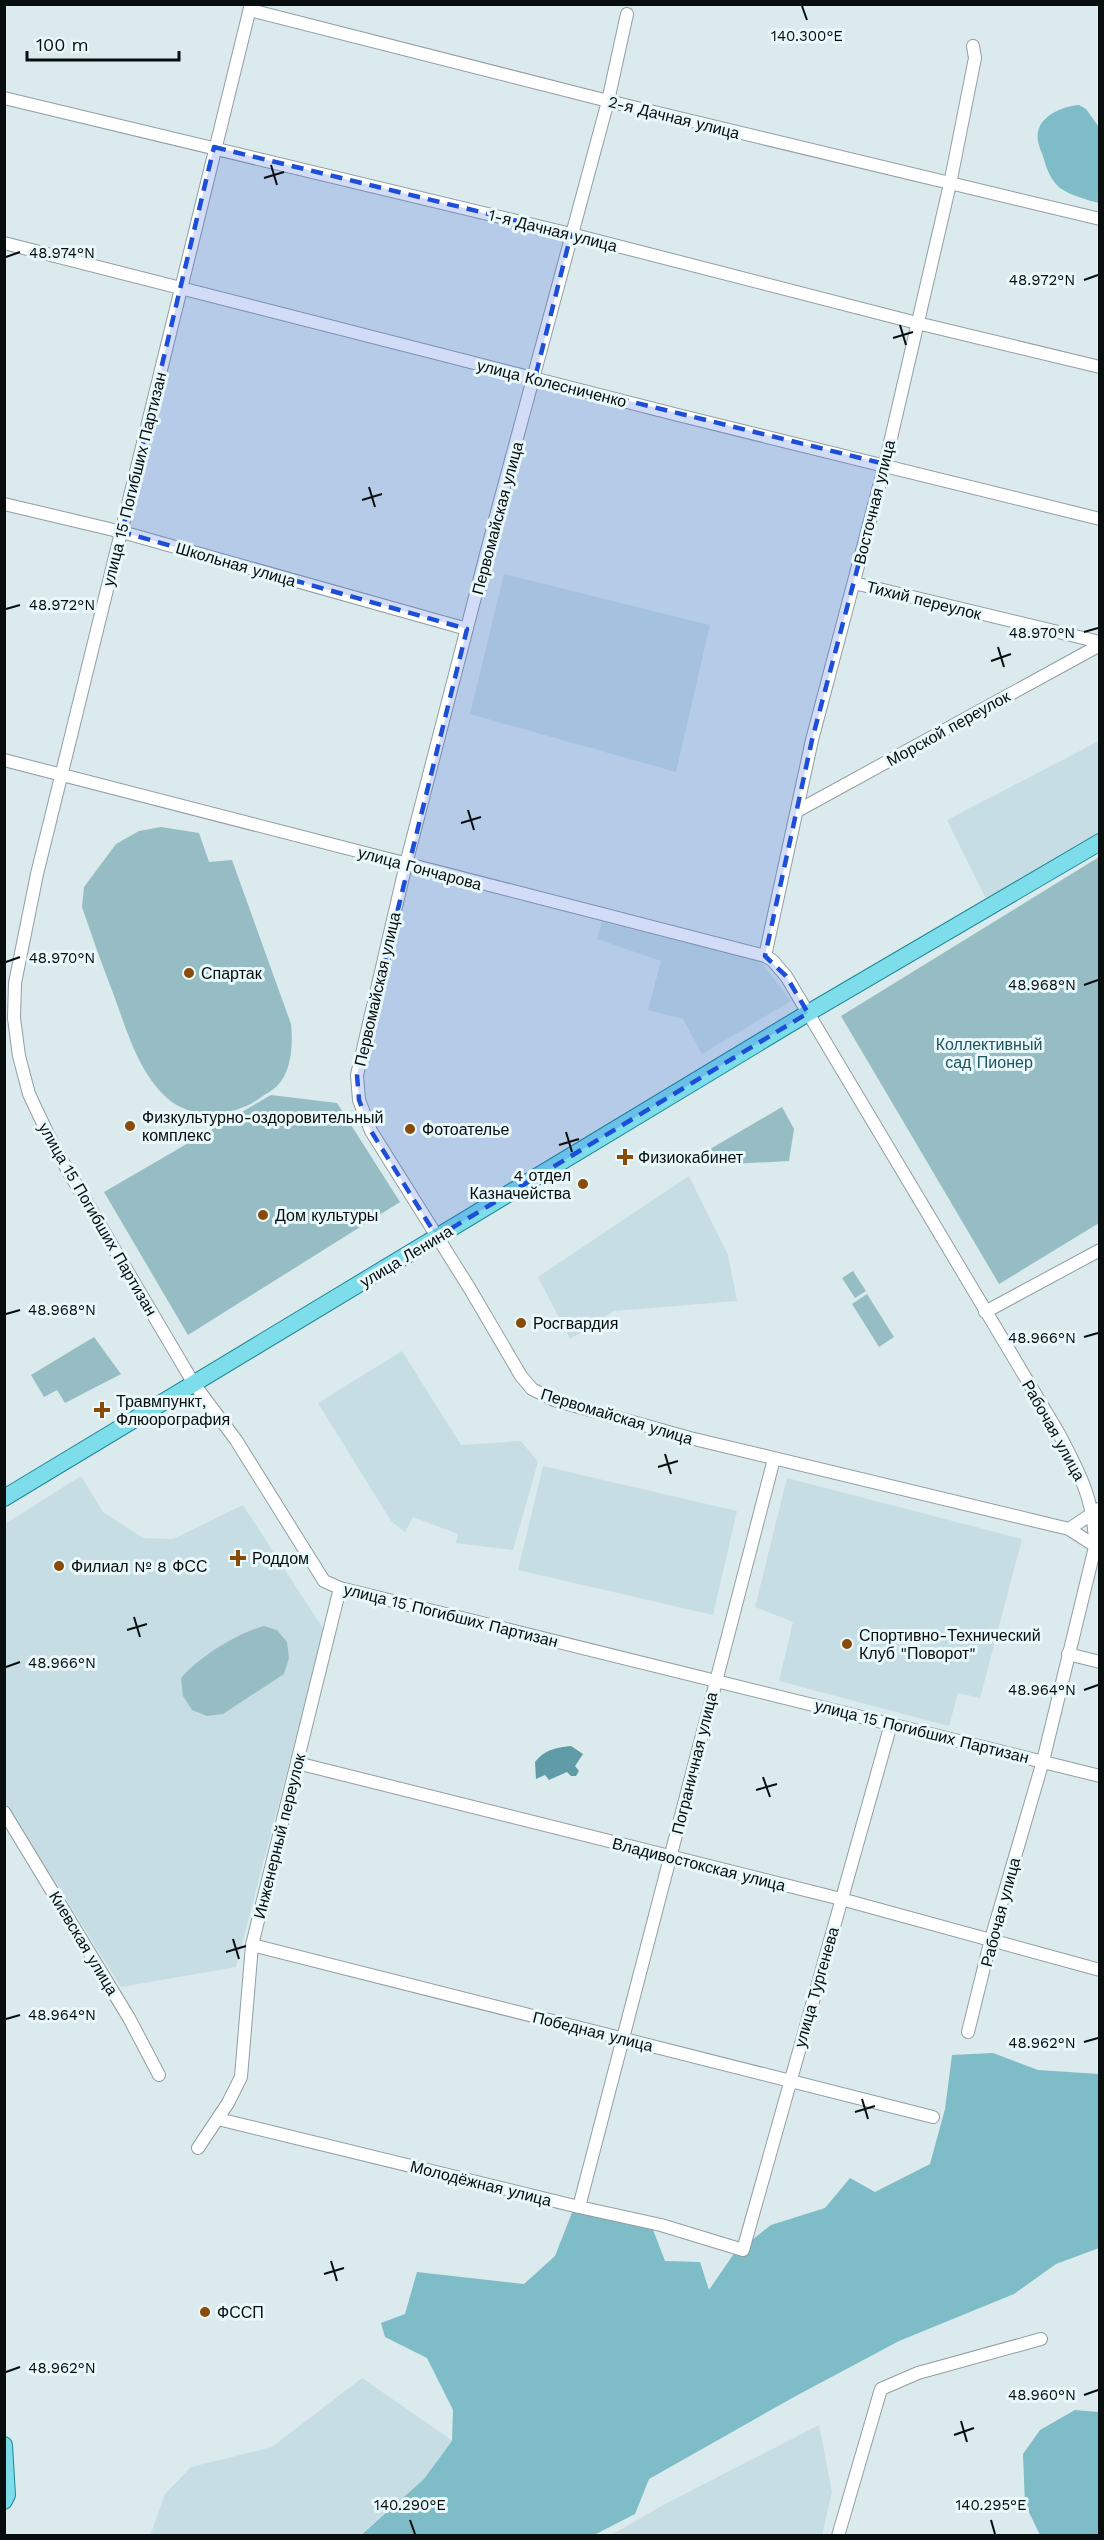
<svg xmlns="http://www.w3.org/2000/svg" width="1104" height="2540" font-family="'Work Sans',sans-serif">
<rect width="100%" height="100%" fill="#dbeaed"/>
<path fill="#c6dee3" d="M504,574L710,625L676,772L470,714Z
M1099,741V837L989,905L947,820Z
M602,922L760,961L791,1001L702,1054L683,1019L648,1010L661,961L597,939Z
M689,1176L728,1255L737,1301L614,1311L570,1339L538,1277Z
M402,1351L461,1445L521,1441L538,1462L513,1550L456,1543L458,1534L413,1517L405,1532L391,1521L318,1403Z
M543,1466L737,1511L713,1615L518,1570Z
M81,1476L103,1512L143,1538L173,1539L243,1505L324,1630L236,1967L121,1987L5,1802V1524Z
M787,1478L1022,1539L980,1698L958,1693L949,1726L779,1681L793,1622L755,1607Z
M362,2378L453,2441L424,2479L360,2535L150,2536L165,2494L191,2467L272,2447Z
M819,2425L832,2492L822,2535H611L665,2504Z"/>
<path fill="#96bdc4" d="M161,827L199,833L209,862L232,860L291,1024C293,1043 292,1070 278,1085C274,1090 265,1094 260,1098C234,1117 191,1120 167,1098C138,1072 126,1028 113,993C102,965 92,936 82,907L84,887L116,844L139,831Z
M1099,857V1223L999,1284L841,1016Z
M271,1095L337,1103L400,1202L188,1335L104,1192Z
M782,1107L794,1129L789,1161L713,1165L705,1152Z
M853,1271L866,1291L855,1298L842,1278Z
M867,1294L894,1337L879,1347L852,1304Z
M94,1337L121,1374L65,1403L57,1390L44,1397L31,1375Z
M264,1626L277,1630L287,1642L289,1658L284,1674L223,1714L207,1716L192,1710L183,1696L181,1678C199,1657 237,1633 264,1626Z"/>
<path fill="#7ebcc7" d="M1079,105L1086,109L1099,127V203C1087,200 1070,195 1060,188C1052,181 1046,169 1044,159C1041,151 1036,140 1038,132C1041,115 1064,106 1079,105Z
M993,2053L1038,2070L1099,2074V2248L1056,2264L1014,2294L899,2341L794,2397L649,2479L635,2514L594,2535L360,2536L424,2479L452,2441L453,2410L427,2358L385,2337L381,2323L405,2314L417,2272L524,2284L555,2256L573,2210L652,2227L665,2261L700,2262L709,2290L733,2255L771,2225L825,2208L850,2178L875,2192L930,2164L945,2109L952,2055Z
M1075,2410L1099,2412V2535H1040L1025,2504L1023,2454L1040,2430Z"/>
<path fill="#5f9ca7" d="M571,1746L583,1754L575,1766L579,1771L576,1776H571L567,1772L549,1780L545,1775L536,1779L535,1762C546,1749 555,1748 571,1746Z"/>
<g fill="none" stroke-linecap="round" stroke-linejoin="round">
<defs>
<path id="minor" d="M251,4L37,874L15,983L14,1018L19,1056L29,1094L54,1147L194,1384L236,1440L324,1581L340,1588L1100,1776
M250,10L608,101L1100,219
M627,14L608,101L497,512L406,864L357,1075L359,1100L371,1131L470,1289L521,1376L532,1389L554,1400L690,1438L1069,1529L1100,1549
M4,98L571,234L917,323L1100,367
M4,243L678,415L1100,519
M4,504L122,532L467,629
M854,583L1100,642
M4,760L765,956L772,960L786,976L1058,1432C1079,1472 1095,1501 1095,1547L1043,1761L991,1939L968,2032
M797,811L1100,645
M765,956L812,740L885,464L950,184L975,58L973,46
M985,1312L1100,1250
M1069,1529L1099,1509
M1068,1654L1100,1662
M297,1763L841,1899L1100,1970
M4,1812L129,2018L159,2075
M252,1945L933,2117
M218,2119L579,2207L661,2225L743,2250L891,1724
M198,2148L228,2103L241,2077L252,1945L340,1588
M579,2207L774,1459
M838,2536L881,2389L918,2373L1041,2339"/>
<path id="major" d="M4,1498L808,1013L1100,842
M4,2445L7,2495L4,2501"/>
</defs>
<use href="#minor" stroke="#919fa1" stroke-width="14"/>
<use href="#major" stroke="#1c8695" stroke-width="18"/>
<use href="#minor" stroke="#fff" stroke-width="12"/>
<use href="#major" stroke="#7dddeb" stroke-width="16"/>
</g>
<path fill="#1d4ed8" fill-opacity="0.2" stroke="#1d4ed8" stroke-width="4.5" stroke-dasharray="12 8" stroke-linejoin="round" d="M214,147L571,234L535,378L885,464L812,740L765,956L786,976L808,1013L437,1237L371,1131L359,1100L357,1075L467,629L122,532Z"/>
<path fill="none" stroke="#080d0e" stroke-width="2" d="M802,6L807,20M271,165L277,185M264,178L284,172M6,257L20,252M1084,280L1098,275M900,325L906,345M893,338L913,332M369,487L375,507M362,500L382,494M6,609L20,605M1084,632L1098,628M998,647L1004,667M991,661L1011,654M468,810L474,830M461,823L481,817M6,962L20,957M1084,985L1098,980M566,1132L572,1152M559,1145L579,1139M6,1314L20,1310M1084,1337L1098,1333M665,1454L671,1474M658,1467L678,1461M134,1617L140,1637M127,1630L147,1624M6,1667L20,1662M1084,1690L1098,1685M763,1777L770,1797M756,1790L777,1784M233,1939L239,1959M226,1952L246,1946M6,2019L20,2015M1084,2042L1098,2038M862,2099L868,2119M855,2112L875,2106M331,2261L337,2281M324,2274L344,2268M6,2372L20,2367M1084,2395L1098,2390M961,2421L967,2442M954,2435L974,2428M410,2520L415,2534M991,2520L995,2534"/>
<g fill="#884b08" stroke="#e8f8fb" stroke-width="2">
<circle cx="189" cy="973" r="6"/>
<circle cx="130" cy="1126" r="6"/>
<circle cx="410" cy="1129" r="6"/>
<path d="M622 1148h6v6h6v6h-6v6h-6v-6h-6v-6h6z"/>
<circle cx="583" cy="1184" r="6"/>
<circle cx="263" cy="1215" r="6"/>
<circle cx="521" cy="1323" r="6"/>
<path d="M99 1401h6v6h6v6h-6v6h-6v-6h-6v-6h6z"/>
<path d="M235 1549h6v6h6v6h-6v6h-6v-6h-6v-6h6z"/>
<circle cx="59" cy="1566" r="6"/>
<circle cx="847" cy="1644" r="6"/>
<circle cx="205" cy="2312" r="6"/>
</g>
<g text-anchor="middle" stroke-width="6" stroke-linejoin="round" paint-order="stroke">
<g font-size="16" fill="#080d0e" stroke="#e8f8fb">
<text transform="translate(674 117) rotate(14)" y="6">2-я Дачная улица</text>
<text transform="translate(553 230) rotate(14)" y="6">1-я Дачная улица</text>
<text transform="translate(552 383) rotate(14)" y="6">улица Колесниченко</text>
<text transform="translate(134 479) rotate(-76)" y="6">улица 15 Погибших Партизан</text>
<text transform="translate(874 502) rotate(-76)" y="6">Восточная улица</text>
<text transform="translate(497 518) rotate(-75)" y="6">Первомайская улица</text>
<text transform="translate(236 564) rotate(16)" y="6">Школьная улица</text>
<text transform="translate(924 600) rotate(14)" y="6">Тихий переулок</text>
<text transform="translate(948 728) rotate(-29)" y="6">Морской переулок</text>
<text transform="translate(420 868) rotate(15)" y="6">улица Гончарова</text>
<text transform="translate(377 989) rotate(-77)" y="6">Первомайская улица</text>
<text transform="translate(98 1219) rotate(60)" y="6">улица 15 Погибших Партизан</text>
<text transform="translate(406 1256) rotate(-31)" y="6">улица Ленина</text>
<text transform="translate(617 1416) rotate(17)" y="6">Первомайская улица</text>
<text transform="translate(1054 1430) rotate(61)" y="6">Рабочая улица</text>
<text transform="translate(451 1615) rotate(14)" y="6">улица 15 Погибших Партизан</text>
<text transform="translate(922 1731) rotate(14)" y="6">улица 15 Погибших Партизан</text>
<text transform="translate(694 1763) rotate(-76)" y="6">Пограничная улица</text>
<text transform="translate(279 1836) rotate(-76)" y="6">Инженерный переулок</text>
<text transform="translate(699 1864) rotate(14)" y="6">Владивостокская улица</text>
<text transform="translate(1000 1912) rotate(-75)" y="6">Рабочая улица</text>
<text transform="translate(84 1943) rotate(59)" y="6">Киевская улица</text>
<text transform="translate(816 1987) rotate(-74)" y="6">улица Тургенева</text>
<text transform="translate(593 2031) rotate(14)" y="6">Победная улица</text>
<text transform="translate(481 2183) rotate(14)" y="6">Молодёжная улица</text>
</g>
<g font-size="16" fill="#080d0e" stroke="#e8f8fb" text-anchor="start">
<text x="201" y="979">Спартак</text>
<text x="142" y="1123">Физкультурно-оздоровительный<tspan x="142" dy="18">комплекс</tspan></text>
<text x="422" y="1135">Фотоателье</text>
<text x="638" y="1163">Физиокабинет</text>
<text x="571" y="1181" text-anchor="end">4 отдел<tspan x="571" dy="18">Казначейства</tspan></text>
<text x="275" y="1221">Дом культуры</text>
<text x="533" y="1329">Росгвардия</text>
<text x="116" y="1407">Травмпункт,<tspan x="116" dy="18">Флюорография</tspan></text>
<text x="252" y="1564">Роддом</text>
<text x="71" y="1572">Филиал № 8 ФСС</text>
<text x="859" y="1641">Спортивно-Технический<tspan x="859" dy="18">Клуб "Поворот"</tspan></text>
<text x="217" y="2318">ФССП</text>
</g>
<g font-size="16" fill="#20555e" stroke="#e8f8fb">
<text x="989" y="1050">Коллективный<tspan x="989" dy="18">сад Пионер</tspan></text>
</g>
</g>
<g font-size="15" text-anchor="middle" fill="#080d0e" stroke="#e8f8fb" stroke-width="6" stroke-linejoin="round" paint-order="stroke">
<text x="807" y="41">140.300°E</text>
<text x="62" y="258">48.974°N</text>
<text x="1042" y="285">48.972°N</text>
<text x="62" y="610">48.972°N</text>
<text x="1042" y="638">48.970°N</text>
<text x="62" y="963">48.970°N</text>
<text x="1042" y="990">48.968°N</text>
<text x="62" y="1315">48.968°N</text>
<text x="1042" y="1343">48.966°N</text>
<text x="62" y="1668">48.966°N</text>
<text x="1042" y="1695">48.964°N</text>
<text x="62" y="2020">48.964°N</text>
<text x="1042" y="2048">48.962°N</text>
<text x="62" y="2373">48.962°N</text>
<text x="1042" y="2400">48.960°N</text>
<text x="410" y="2510">140.290°E</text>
<text x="991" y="2510">140.295°E</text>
</g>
<rect width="1104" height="2540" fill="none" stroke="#080d0e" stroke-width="12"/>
<path d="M27 51v9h152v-9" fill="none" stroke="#080d0e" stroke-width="3"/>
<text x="36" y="51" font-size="18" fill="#080d0e" stroke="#e8f8fb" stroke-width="4.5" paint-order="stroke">100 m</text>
</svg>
